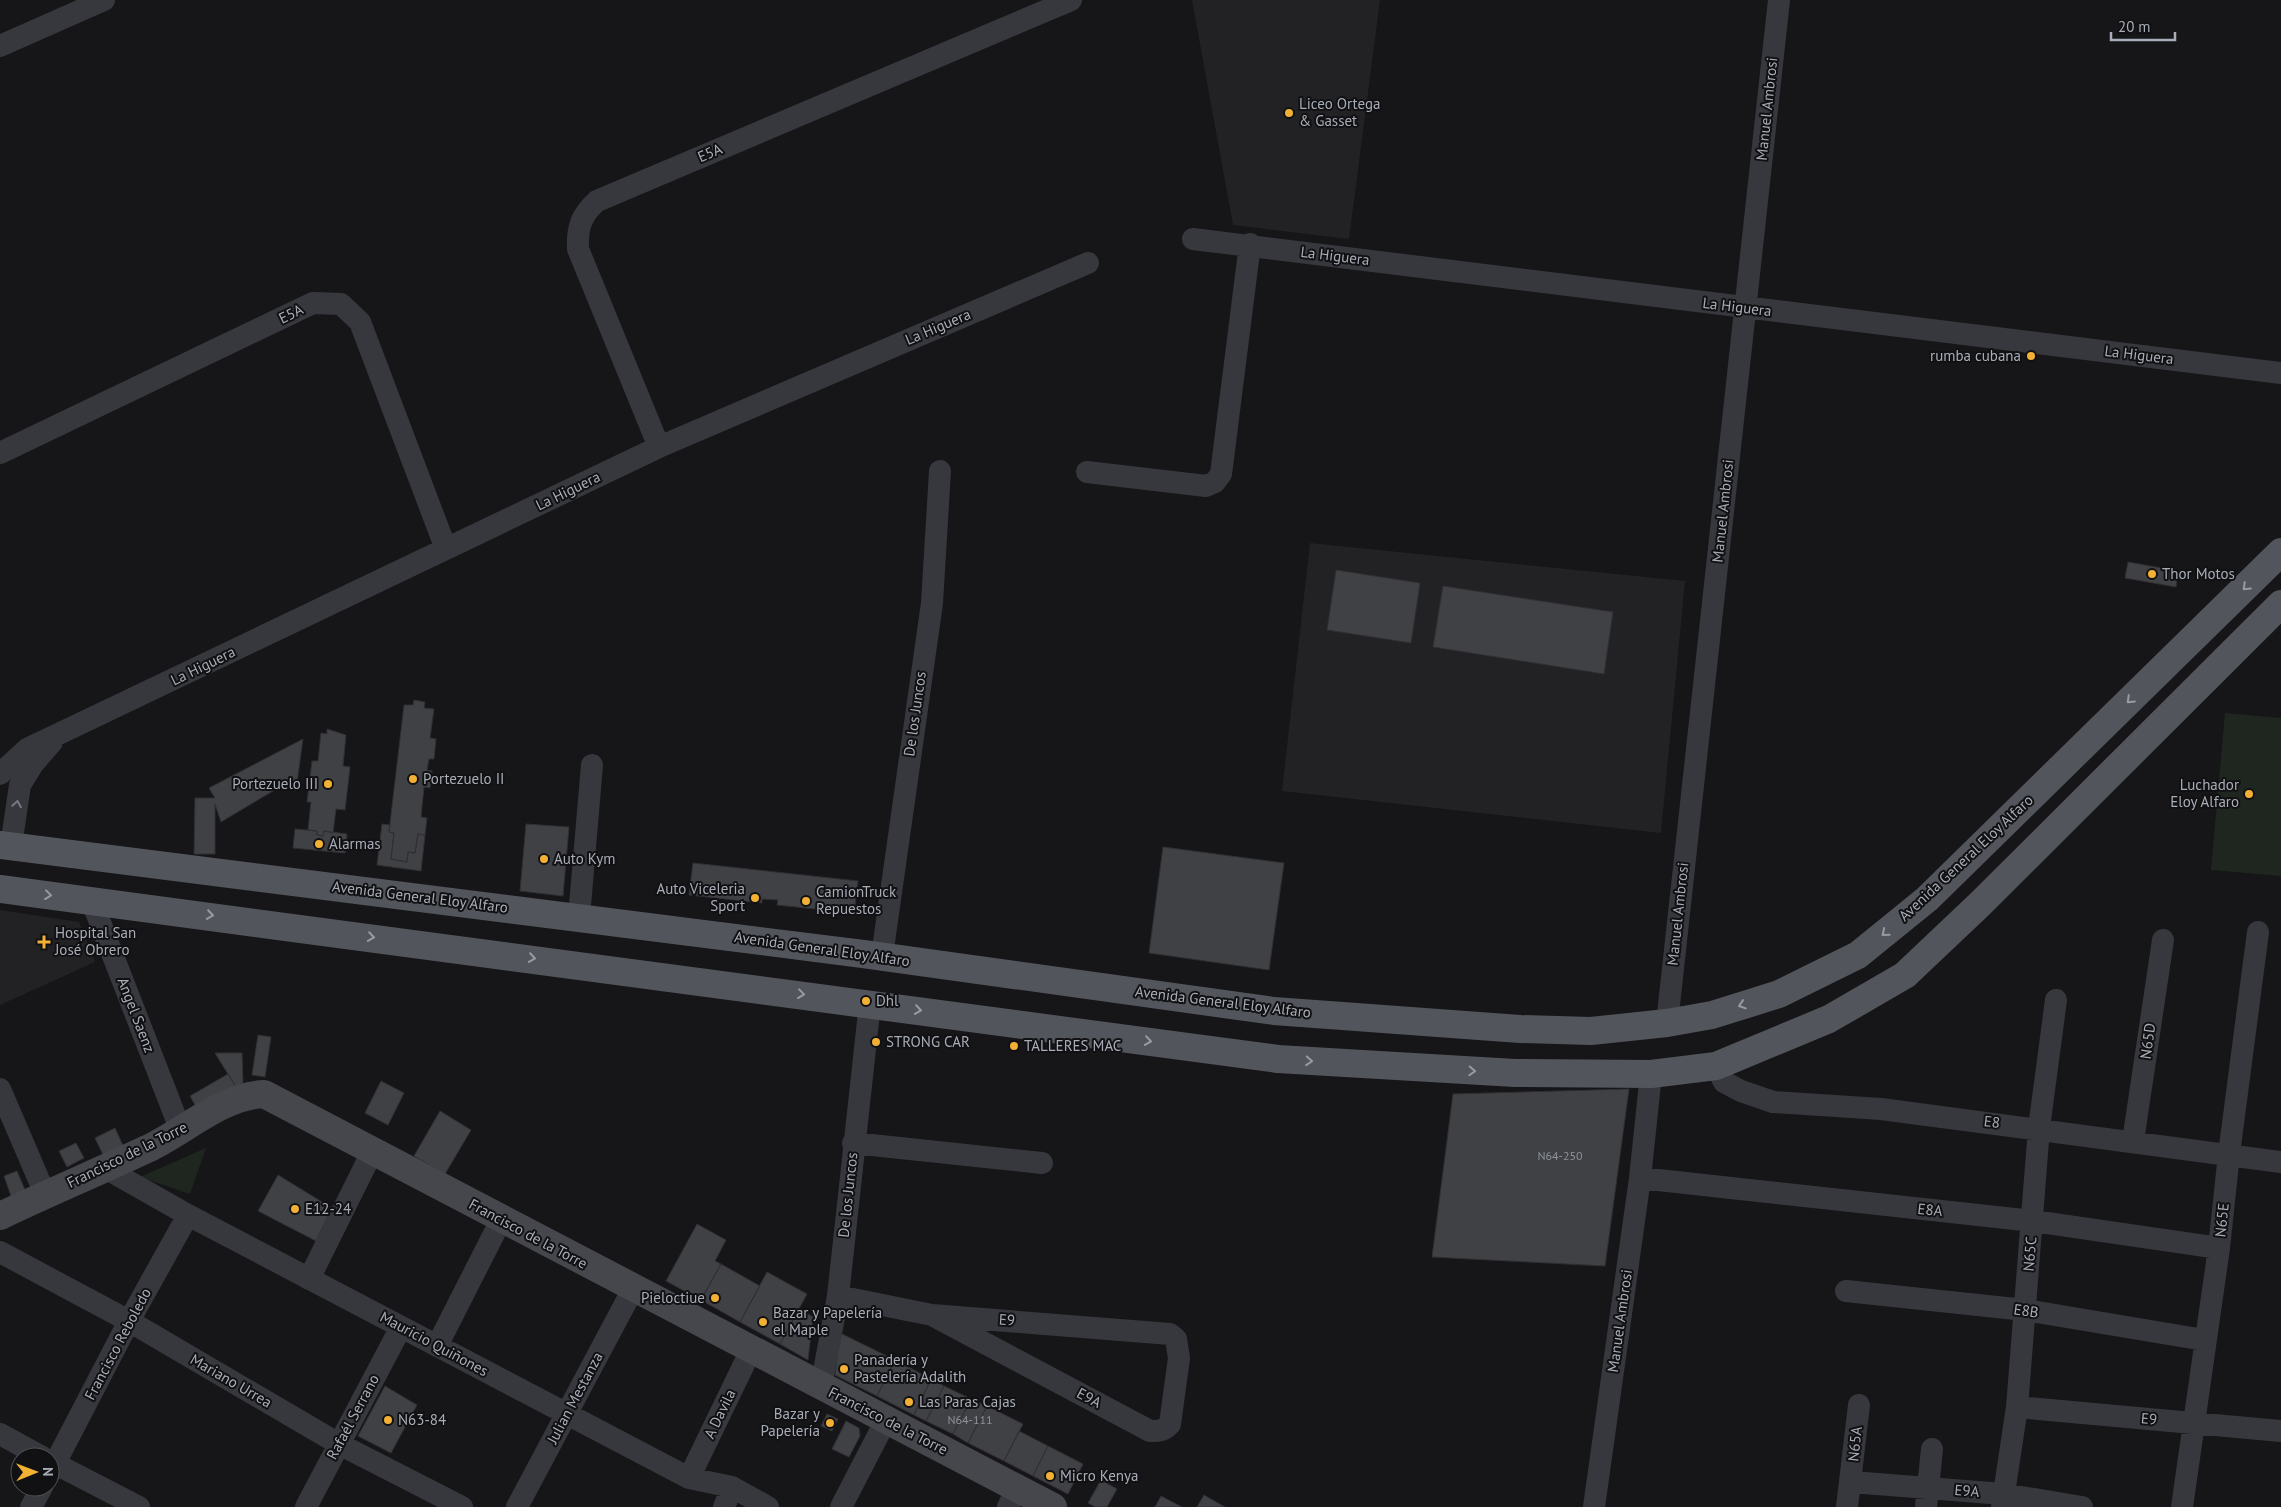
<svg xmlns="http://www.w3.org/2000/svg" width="2281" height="1507" font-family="'PT Sans',sans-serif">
<rect width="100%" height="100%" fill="#161618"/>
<path fill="#222225" d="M1192,0H1380L1349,239L1233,225Z
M1310,543L1685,581L1661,833L1282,791Z
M0,910L79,922L95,962L0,1005Z"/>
<path fill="#1e261f" d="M2225,713L2281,718V876L2211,870Z
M206,1148L190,1194L140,1177Z"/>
<path fill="#404145" stroke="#303034" d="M2128,562L2178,571L2176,587L2125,578Z
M1336,570L1420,583L1411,643L1327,630Z
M1443,586L1613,612L1604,674L1433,647Z
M414,700L425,702L424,708L434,709L430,738L436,739L434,759H429L427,770L432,771L430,788L424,787L421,817L427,818L425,835L418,834L415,853L408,852L407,862L391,859L394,833L389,832L404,705H413Z
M327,729L346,735L343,766L350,767L345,810L336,809L333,833L324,831L323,836L317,835V831L308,830L311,802H307L312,761H318L321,733L327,734Z
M303,739L296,790L278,788L221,822L215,804V854H194L195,798H215L209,788Z
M382,824L390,825L389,832L394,833L391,859L407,862L408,852L415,853L418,834L425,835L421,871L377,865Z
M526,824L569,827L563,896L520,891Z
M295,829L317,831V835L323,836L324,831L347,834L345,853L293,848Z
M1163,847L1284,863L1269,970L1149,953Z
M693,863L858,881L854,913L777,905L778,900L762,899V903L689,895Z
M258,1035L271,1037L265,1077L252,1075Z
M215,1053H242L243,1083L236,1087Z
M228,1074L236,1087L198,1110L190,1096Z
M381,1081L404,1093L388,1125L365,1113Z
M1629,1089L1605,1266L1432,1257L1453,1094Z
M440,1111L471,1130L445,1174L414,1156Z
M115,1128L125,1150L105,1159L95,1138Z
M76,1143L84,1158L67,1167L59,1151Z
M17,1171L25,1190L11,1196L4,1176Z
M278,1175L332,1208L316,1241L258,1211Z
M697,1224L726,1240L715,1261L721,1264L701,1300L666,1281Z
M721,1264L760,1286L740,1322L701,1300Z
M767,1272L807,1294L780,1344L740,1322Z
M799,1309L813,1317L808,1360L780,1344Z
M840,1333L895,1360L877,1396L835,1375Z
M895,1360L931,1379L914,1415L877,1396Z
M931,1379L944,1386L926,1421L914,1415Z
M385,1386L417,1405L391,1453L358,1436Z
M944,1386L971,1399L953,1434L926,1421Z
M971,1399L987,1406L968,1443L953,1434Z
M987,1406L1023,1424L1004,1461L968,1443Z
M827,1414L838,1419L832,1431L821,1426Z
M846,1421L859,1428L860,1436L849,1457L832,1449Z
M1019,1431L1048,1446L1033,1476L1004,1461Z
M1048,1446L1083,1464L1068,1494L1033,1476Z
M1101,1480L1117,1489L1107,1507H1095L1088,1503Z
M1204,1495L1225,1507H1197Z
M1161,1496L1182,1507H1155Z"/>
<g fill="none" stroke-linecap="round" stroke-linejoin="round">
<path stroke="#37383d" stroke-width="22" d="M0,46L104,0
M1193,239L2281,373
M659,447L578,249C577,228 581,215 597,201L1071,0
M0,453L313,303L341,304L360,322L446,549
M1087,472L1206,486L1215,482L1221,474L1250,244
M0,774L27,749L659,447L1088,263
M11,846L20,785L33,764L52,742
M91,899L181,1131
M579,917L592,765
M882,956L932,603L940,471
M1667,1023L1779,0
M1716,1066L1724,1082L1741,1091L1773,1102L1881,1109L2281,1162
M0,1089L45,1194
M2133,1141L2163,940
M853,1143L1042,1163
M105,1168L188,1215L689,1478L732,1487L768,1507
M1640,1178L2033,1221L2219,1248
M0,1252L129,1321L339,1444L462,1507
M309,1279L372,1152
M1846,1291L2025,1310L2204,1340
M838,1296L932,1315L1170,1334L1176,1339L1179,1358L1170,1424C1164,1431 1159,1431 1150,1431L932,1315
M437,1346L501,1220
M821,1387L838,1296L870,1003
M2017,1407L2281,1431
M0,1434L42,1457
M50,1461L139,1507
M50,1473L129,1321L188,1215
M689,1478L751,1350
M1852,1482L2003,1494L2082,1507
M31,1507L42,1487
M306,1507L401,1327
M517,1507L633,1289
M724,1507L732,1487
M841,1507L886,1420
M1008,1507L1017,1488
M1594,1507L1640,1178L1651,1074
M1847,1507L1859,1405
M1926,1507L1932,1449
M2002,1507L2017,1407L2039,1128L2056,1000
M2182,1507L2219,1248L2229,1154L2258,932"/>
<path stroke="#45474d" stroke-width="28" d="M0,1216C48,1193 98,1172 147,1149C184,1132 221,1096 264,1094L1053,1507"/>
<path stroke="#53555c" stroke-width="28" d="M0,845L863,954L1274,1011L1520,1029L1591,1031L1667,1023L1712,1015L1779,994L1858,955L1927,899L2281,552
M0,889L1278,1059L1515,1073L1651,1074L1716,1066L1829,1019L1905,975L1980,904L2281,604"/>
</g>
<defs><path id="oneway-chevron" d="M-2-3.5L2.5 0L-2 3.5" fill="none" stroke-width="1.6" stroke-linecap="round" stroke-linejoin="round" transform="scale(1.25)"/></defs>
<g stroke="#979ba6">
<use href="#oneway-chevron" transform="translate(2246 587) rotate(136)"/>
<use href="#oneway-chevron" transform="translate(2130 700) rotate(136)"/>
<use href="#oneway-chevron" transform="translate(48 895) rotate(7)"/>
<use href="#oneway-chevron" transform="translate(210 915) rotate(8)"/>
<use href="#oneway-chevron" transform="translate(1885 933) rotate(141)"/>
<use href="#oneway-chevron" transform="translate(371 937) rotate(8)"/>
<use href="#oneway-chevron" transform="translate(532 958) rotate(8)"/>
<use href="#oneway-chevron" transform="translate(801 994) rotate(7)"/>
<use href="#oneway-chevron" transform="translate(1742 1005) rotate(162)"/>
<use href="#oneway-chevron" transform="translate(918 1010) rotate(8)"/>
<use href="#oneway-chevron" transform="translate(1148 1041) rotate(8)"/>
<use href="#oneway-chevron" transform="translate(1309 1061) rotate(4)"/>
<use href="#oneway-chevron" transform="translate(1472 1071) rotate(3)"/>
</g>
<use stroke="#757881" href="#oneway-chevron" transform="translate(17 804) rotate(-81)"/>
<g fill="#f2b134" stroke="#111113" stroke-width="2">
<circle cx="1289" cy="113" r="5"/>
<circle cx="2031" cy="356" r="5"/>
<circle cx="2152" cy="574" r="5"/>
<circle cx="413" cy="779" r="5"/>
<circle cx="328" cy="784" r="5"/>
<circle cx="2249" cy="794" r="5"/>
<circle cx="319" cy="844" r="5"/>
<circle cx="544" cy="859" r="5"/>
<circle cx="755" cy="898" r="5"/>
<circle cx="806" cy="901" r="5"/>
<path d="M41.5 934.5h5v5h5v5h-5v5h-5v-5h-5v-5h5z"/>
<circle cx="866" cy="1001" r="5"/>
<circle cx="876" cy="1042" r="5"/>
<circle cx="1014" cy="1046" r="5"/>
<circle cx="295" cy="1209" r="5"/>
<circle cx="715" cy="1298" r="5"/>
<circle cx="763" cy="1322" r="5"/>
<circle cx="844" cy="1369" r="5"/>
<circle cx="909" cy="1402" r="5"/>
<circle cx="388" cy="1420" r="5"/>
<circle cx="830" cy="1423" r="5"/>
<circle cx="1050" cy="1476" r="5"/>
</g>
<g text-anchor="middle" stroke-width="4" stroke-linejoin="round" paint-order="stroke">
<g font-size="12" fill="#8e929b">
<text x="1560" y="1160">N64-250</text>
<text x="970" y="1424">N64-111</text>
</g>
<g font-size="15" fill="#a8adb8" stroke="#111113" text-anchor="start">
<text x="1299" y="109">Liceo Ortega<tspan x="1299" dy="17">&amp; Gasset</tspan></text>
<text x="2021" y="361" text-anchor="end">rumba cubana</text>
<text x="2162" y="579">Thor Motos</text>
<text x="423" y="784">Portezuelo II</text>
<text x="318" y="789" text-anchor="end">Portezuelo III</text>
<text x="2239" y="790" text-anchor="end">Luchador<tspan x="2239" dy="17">Eloy Alfaro</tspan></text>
<text x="329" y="849">Alarmas</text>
<text x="554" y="864">Auto Kym</text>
<text x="745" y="894" text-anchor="end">Auto Viceleria<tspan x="745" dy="17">Sport</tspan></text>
<text x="816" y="897">CamionTruck<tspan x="816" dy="17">Repuestos</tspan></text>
<text x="55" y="938">Hospital San<tspan x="55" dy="17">José Obrero</tspan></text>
<text x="876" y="1006">Dhl</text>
<text x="886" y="1047">STRONG CAR</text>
<text x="1024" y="1051">TALLERES MAC</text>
<text x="305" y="1214">E12-24</text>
<text x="705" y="1303" text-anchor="end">Pieloctiue</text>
<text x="773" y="1318">Bazar y Papelería<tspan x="773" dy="17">el Maple</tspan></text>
<text x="854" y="1365">Panadería y<tspan x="854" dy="17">Pastelería Adalith</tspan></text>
<text x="919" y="1407">Las Paras Cajas</text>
<text x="820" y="1419" text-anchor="end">Bazar y<tspan x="820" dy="17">Papelería</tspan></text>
<text x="398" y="1425">N63-84</text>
<text x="1060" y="1481">Micro Kenya</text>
</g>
<g font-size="15" fill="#a8adb8" stroke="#111113">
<text transform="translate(1767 109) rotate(-84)" y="5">Manuel Ambrosi</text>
<text transform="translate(710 153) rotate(-23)" y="5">E5A</text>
<text transform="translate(1335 256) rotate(7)" y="5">La Higuera</text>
<text transform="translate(1737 307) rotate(7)" y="5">La Higuera</text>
<text transform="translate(291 314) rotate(-26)" y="5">E5A</text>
<text transform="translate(938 327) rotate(-23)" y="5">La Higuera</text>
<text transform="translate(2139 355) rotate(7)" y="5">La Higuera</text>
<text transform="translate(568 491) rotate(-26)" y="5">La Higuera</text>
<text transform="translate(1723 511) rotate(-84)" y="5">Manuel Ambrosi</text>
<text transform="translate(203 666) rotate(-26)" y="5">La Higuera</text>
<text transform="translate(915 714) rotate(-82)" y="5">De los Juncos</text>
<text transform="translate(1966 858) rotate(-43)" y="5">Avenida General Eloy Alfaro</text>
<text transform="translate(420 897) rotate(7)" y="5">Avenida General Eloy Alfaro</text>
<text transform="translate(1678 914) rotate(-84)" y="5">Manuel Ambrosi</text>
<text transform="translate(822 949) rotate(8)" y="5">Avenida General Eloy Alfaro</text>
<text transform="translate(1223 1002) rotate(7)" y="5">Avenida General Eloy Alfaro</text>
<text transform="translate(136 1015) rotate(69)" y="5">Angel Saenz</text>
<text transform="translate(2148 1041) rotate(-82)" y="5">N65D</text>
<text transform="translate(1992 1122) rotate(7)" y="5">E8</text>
<text transform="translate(127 1155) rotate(-26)" y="5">Francisco de la Torre</text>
<text transform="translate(848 1195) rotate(-84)" y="5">De los Juncos</text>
<text transform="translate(1930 1210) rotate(6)" y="5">E8A</text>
<text transform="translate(2222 1220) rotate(-84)" y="5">N65E</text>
<text transform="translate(528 1234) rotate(28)" y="5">Francisco de la Torre</text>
<text transform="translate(2030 1254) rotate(-85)" y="5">N65C</text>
<text transform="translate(2026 1311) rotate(8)" y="5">E8B</text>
<text transform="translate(1007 1320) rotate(4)" y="5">E9</text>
<text transform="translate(1620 1321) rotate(-82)" y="5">Manuel Ambrosi</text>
<text transform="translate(118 1344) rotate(-62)" y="5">Francisco Reboledo</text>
<text transform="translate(434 1344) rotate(28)" y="5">Mauricio Quiñones</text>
<text transform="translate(231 1381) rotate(30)" y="5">Mariano Urrea</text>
<text transform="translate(575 1398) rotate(-62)" y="5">Julian Mestanza</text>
<text transform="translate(1089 1398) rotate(28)" y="5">E9A</text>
<text transform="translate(720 1414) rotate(-64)" y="5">A Davila</text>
<text transform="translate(353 1417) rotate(-62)" y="5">Rafaél Serrano</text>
<text transform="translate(2149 1419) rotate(5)" y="5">E9</text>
<text transform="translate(888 1421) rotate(27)" y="5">Francisco de la Torre</text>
<text transform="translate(1855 1444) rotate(-84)" y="5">N65A</text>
<text transform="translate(1967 1491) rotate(5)" y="5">E9A</text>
</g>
</g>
<g transform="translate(35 1472) rotate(89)"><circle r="24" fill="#111113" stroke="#4d4f55"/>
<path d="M0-4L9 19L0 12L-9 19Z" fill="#f2b134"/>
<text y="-8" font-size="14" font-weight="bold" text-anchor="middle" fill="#a8adb8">N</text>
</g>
<path d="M2111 32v8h64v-8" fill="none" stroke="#a8adb8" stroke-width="2.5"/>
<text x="2118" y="32" font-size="15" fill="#a8adb8" stroke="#111113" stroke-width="4" paint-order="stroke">20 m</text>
</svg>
